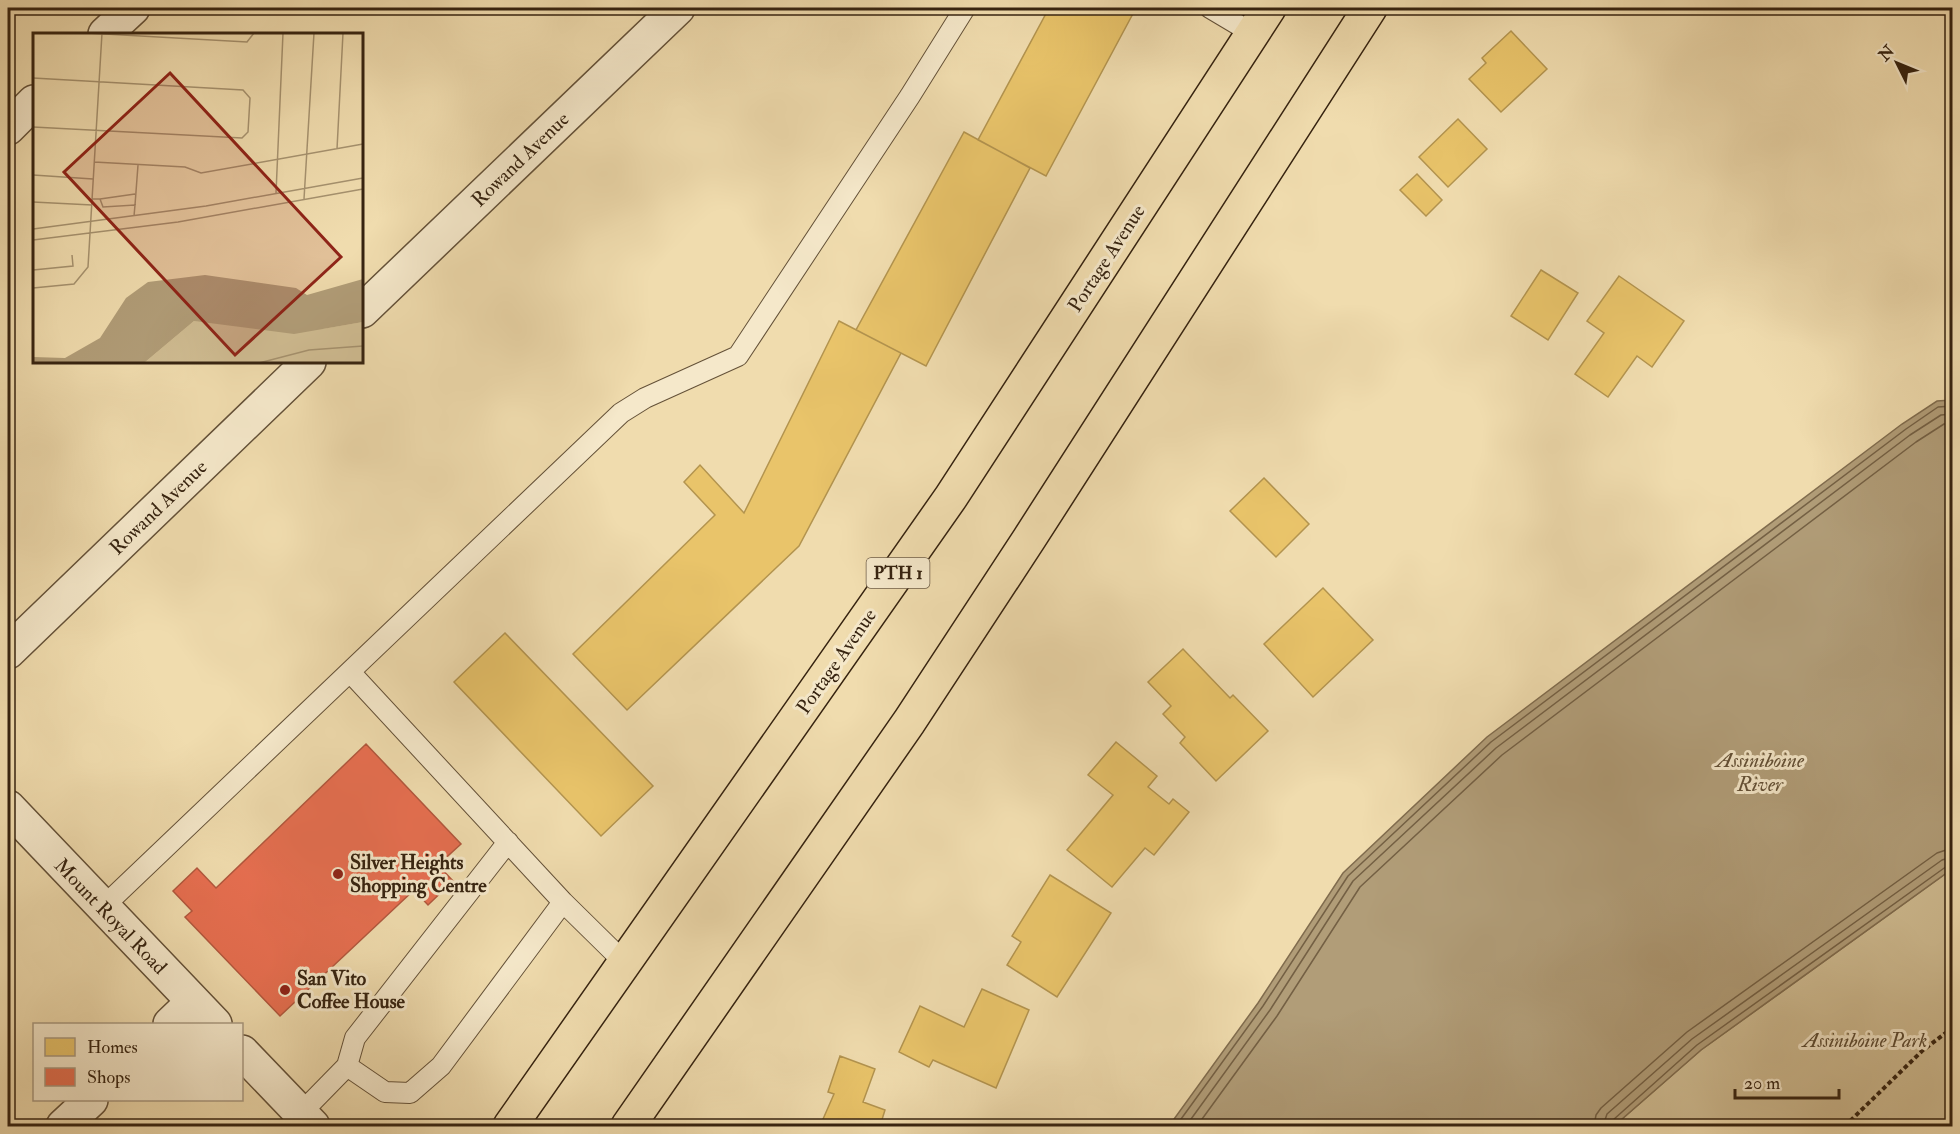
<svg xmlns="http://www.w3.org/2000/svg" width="1960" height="1134" font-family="'IM FELL Double Pica',serif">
<rect width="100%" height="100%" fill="#f0dcae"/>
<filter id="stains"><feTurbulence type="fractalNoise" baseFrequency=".00333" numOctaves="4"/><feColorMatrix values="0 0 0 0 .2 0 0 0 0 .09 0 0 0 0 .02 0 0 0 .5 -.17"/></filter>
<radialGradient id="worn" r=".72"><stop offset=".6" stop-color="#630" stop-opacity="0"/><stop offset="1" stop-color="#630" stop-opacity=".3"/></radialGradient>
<path fill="#d0bd93" stroke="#837052" stroke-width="1.5" d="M1952,869V1126H1614L1701,1050Z"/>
<path fill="#b19d78" stroke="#806c4e" stroke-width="1.5" d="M1952,400V869L1701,1050L1614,1126H1169L1258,1003L1343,873L1487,737L1902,424L1937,401Z"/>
<path fill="#e9c46a" stroke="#b3944f" stroke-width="1.5" d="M1049,8H1136L1046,176L978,140Z
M1511,31L1547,69L1501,112L1469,79L1486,63L1482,58Z
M1458,119L1487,149L1448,187L1419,157Z
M964,132L1030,168L926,366L856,330Z
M1417,174L1442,200L1426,216L1400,190Z
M1541,270L1578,293L1548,340L1511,316Z
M1619,276L1684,321L1652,367L1637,356L1608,397L1575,374L1604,333L1587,321Z
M839,321L901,353L799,546L627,710L573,654L715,515L684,482L700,465L744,513Z
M1264,478L1309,524L1276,557L1230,511Z
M1323,588L1373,640L1313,697L1264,644Z
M505,633L653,786L601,836L454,682Z
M1183,649L1230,698L1233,695L1268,731L1216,781L1180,743L1185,737L1163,714L1171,706L1148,682Z
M1116,742L1157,776L1148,787L1169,804L1173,799L1189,812L1154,855L1145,848L1112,887L1067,850L1113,795L1088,775Z
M1050,875L1111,913L1057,997L1007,965L1021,942L1012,936Z
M982,989L1029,1010L996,1088L933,1060L929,1067L899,1052L920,1006L964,1027Z
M840,1056L875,1069L863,1102L885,1110L880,1126H820L834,1094L828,1092Z"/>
<path fill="#e76f51" stroke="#b2583e" stroke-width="1.5" d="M366,744L461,844L438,865L453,881L428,905L414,890L280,1016L185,917L192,911L173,891L197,868L216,888Z"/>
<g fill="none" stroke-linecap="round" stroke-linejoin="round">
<path stroke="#746044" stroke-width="1.5" d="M1176,1126L1263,1006L1348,876L1491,742L1906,429L1938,407L1952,406
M1186,1126L1270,1010L1353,881L1496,748L1910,435L1941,415L1952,414
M1197,1126L1277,1016L1360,887L1502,755L1916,442L1944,424L1952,423
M1594,1126L1596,1115L1601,1108L1687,1032L1937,853L1952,848
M1603,1126L1607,1114L1692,1039L1942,860L1952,857
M1611,1126L1613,1120L1697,1045L1947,866L1952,865"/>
<defs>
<path id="lane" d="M1210,8L1252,33
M350,672L563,902
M103,907L621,413L645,398L738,356L910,96L965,8
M347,1066L355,1038L508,842
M300,1114L347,1066L385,1092L410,1093L441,1066L563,902L625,963"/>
<path id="street" d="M105,34L133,8
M8,128L34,102
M362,311L678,8
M8,652L309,362
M8,807L215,1024
M170,1024L193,1002
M242,1052L313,1126
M63,1126L91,1100"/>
<path id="highway" d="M510,1126L951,497L1269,8
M628,1126L909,722L1029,539L1370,8"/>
</defs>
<use href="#lane" stroke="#645138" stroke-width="22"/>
<use href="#street" stroke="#645138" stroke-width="36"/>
<use href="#highway" stroke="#362310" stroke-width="36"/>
<path stroke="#362310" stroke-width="4" stroke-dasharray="4.5 3" stroke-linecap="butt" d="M1845,1126L1922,1051L1952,1028
M1943,1126L1952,1115"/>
<use href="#lane" stroke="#f5e8ca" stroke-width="20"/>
<use href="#street" stroke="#f5e8ca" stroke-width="33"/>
<use href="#highway" stroke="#f0dcae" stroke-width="33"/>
</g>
<g fill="#8f2418" stroke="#f5e8ca" stroke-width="2">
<circle cx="338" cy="874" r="6"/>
<circle cx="285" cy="990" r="6"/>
</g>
<g text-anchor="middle" stroke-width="6" stroke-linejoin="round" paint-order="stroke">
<rect fill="#f5e8ca" stroke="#6f5e48" stroke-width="1.5" x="866.5" y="558" width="63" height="30" rx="4.5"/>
<g font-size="18" font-weight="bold" fill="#362310">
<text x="898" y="579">PTH 1</text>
</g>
<g font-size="20" fill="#362310" stroke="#f5e8ca">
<text transform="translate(520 159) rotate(-44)" y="7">Rowand Avenue</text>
<text transform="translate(1106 258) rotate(-57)" y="7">Portage Avenue</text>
<text transform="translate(158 507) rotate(-44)" y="7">Rowand Avenue</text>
<text transform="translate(836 661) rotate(-55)" y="7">Portage Avenue</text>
<text transform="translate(111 916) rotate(46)" y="7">Mount Royal Road</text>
</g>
<g font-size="20" font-weight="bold" fill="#362310" stroke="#f5e8ca" text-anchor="start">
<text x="350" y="869">Silver Heights<tspan x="350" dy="23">Shopping Centre</tspan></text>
<text x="297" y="985">San Vito<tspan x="297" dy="23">Coffee House</tspan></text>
</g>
<g font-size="20" font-style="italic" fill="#5c4a31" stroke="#f5e8ca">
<text x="1865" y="1047">Assiniboine Park</text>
</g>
<g font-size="21" font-style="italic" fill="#614e34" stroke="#f5e8ca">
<text x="1760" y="767">Assiniboine<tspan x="1760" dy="24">River</tspan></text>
</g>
</g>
<g transform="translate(33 33)">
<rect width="330" height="330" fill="#f0dcae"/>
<path d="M161,288L289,296L330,289V330H111Z" fill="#d0bd93"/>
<path d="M172,242L263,255L274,262L330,246V289L261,301L161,288L111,330H0V324L32,325L67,305L93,265L115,249Z" fill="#b19d78"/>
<path fill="none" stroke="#a6926f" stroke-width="1.5" d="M54,0L214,9L221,0M0,45L210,57L217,65L215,99L209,105L0,94M304,116L310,0M61,129L152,134L168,140L330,111M0,142L60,146M243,160L250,0M59,166H67L70,174L102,172L101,183M67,166L102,161M271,166L281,0M0,169L59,172M102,172L105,132M0,196L173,173L330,145M0,207L145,189L330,156M0,237L40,233L39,222M0,255L41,251L55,234L69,0M226,330L276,317L330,313"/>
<path fill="#8f2418" fill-opacity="0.15" stroke="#8f2418" stroke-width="3" d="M137,40L308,224L202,322L31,139Z"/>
<rect width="330" height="330" fill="none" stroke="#362310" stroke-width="3"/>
</g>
<rect width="1960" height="1134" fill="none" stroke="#f0dcae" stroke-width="30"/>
<rect x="9" y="9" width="1942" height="1116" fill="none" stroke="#362310" stroke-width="3"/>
<rect x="15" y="15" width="1930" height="1104" fill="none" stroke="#362310" stroke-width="1.5"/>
<rect x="33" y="1023" width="210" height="78" fill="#f5e8ca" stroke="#a99980" stroke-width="1.5"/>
<rect x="45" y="1038" width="30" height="18" fill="#e9c46a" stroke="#a99980" stroke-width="1.5"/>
<text x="87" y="1053" font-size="18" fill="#362310">Homes</text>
<rect x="45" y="1068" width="30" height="18" fill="#e76f51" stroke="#a99980" stroke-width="1.5"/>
<text x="87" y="1083" font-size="18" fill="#362310">Shops</text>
<g transform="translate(1897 63) rotate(313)" stroke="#f5e8ca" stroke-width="4.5" paint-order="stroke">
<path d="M0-4.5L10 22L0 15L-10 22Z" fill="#362310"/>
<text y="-9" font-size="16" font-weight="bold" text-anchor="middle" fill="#362310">N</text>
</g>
<path d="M1735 1089v9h104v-9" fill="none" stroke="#362310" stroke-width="3"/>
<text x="1744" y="1089" font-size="18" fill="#362310" stroke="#f5e8ca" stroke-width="4.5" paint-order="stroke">20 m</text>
<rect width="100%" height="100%" filter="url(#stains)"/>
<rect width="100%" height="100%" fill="url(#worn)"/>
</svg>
